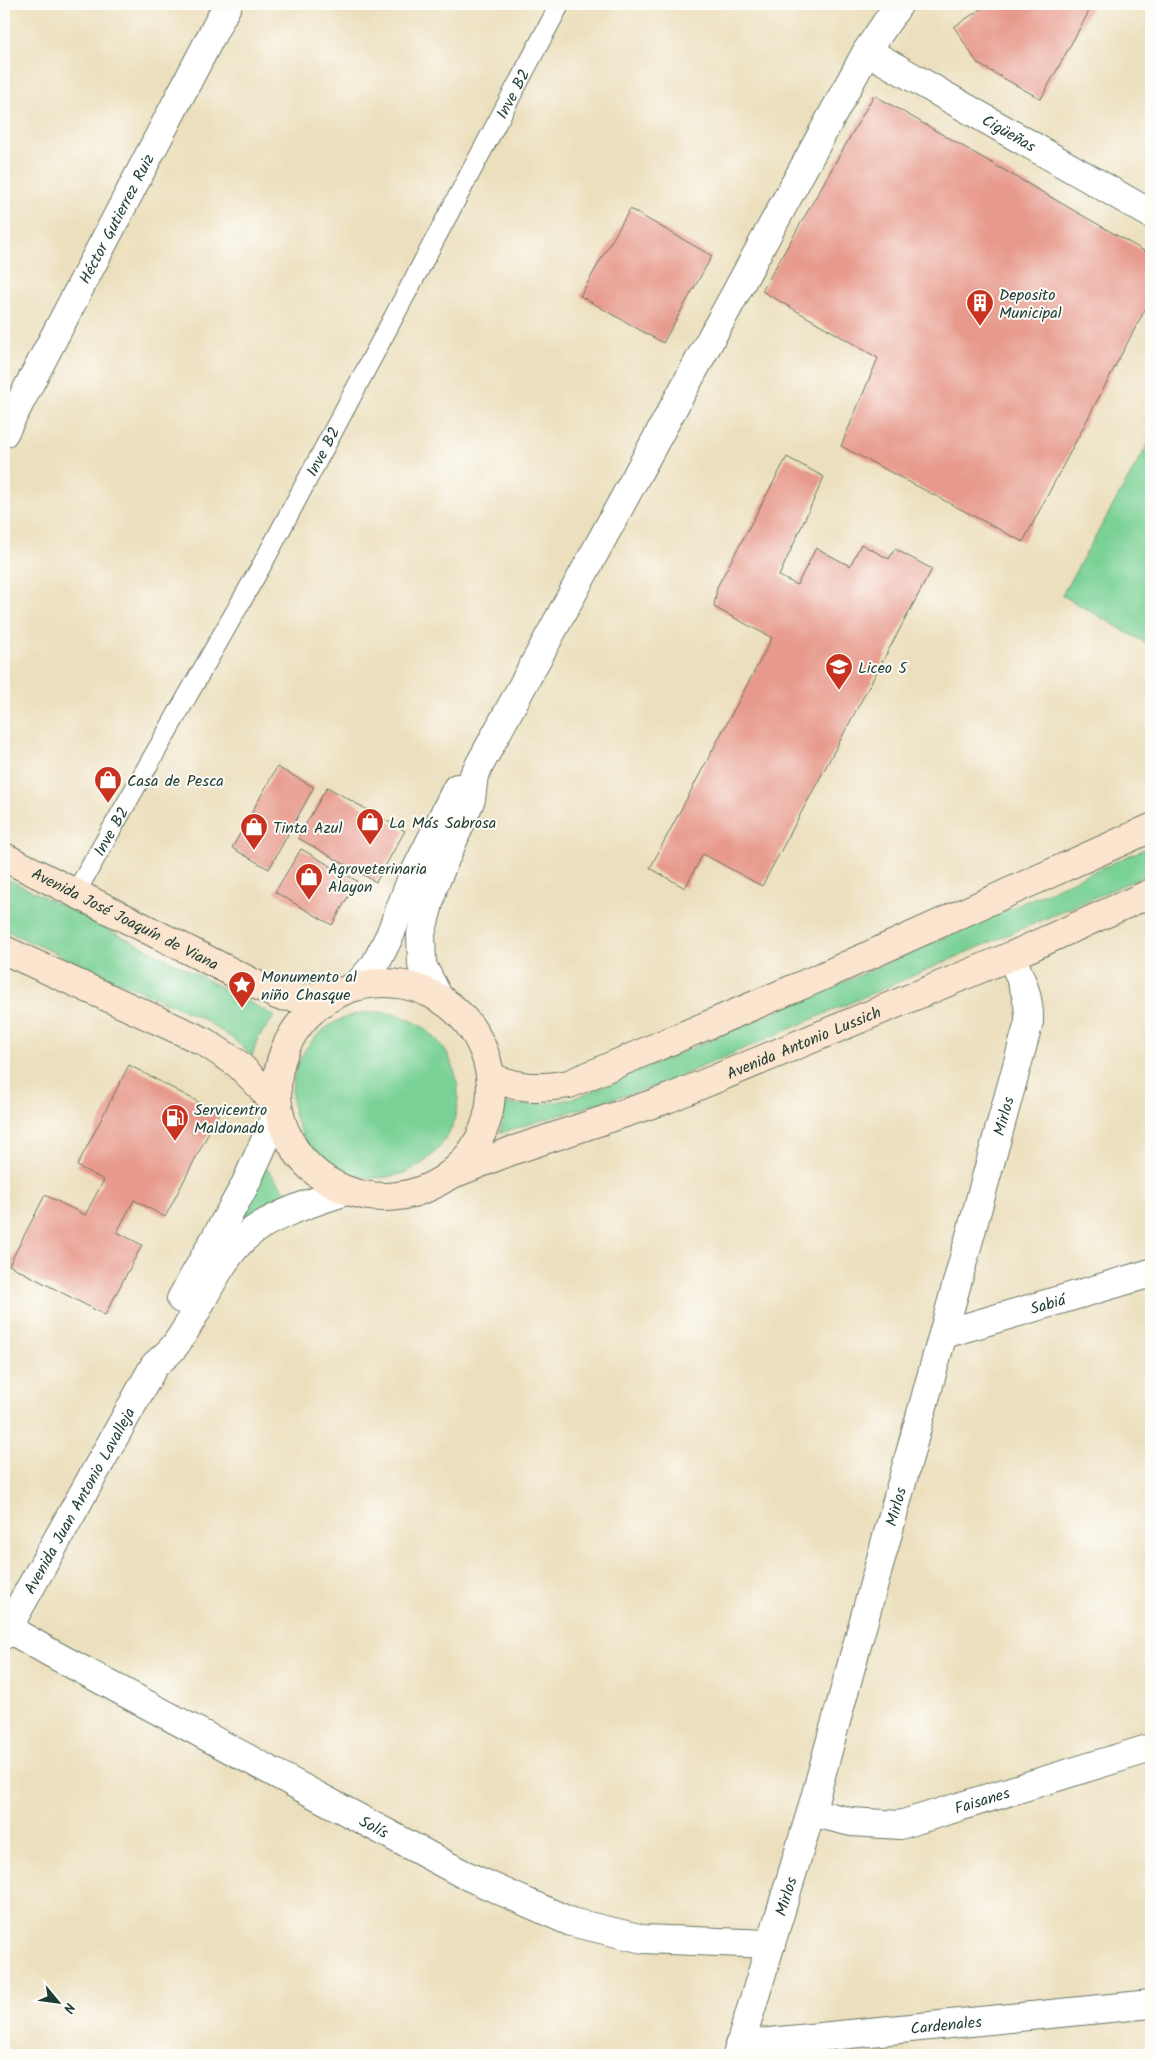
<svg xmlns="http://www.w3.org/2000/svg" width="1155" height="2059" font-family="Kalam,sans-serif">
<rect width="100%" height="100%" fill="#fdfcf7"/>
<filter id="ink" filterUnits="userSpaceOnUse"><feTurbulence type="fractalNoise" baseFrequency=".02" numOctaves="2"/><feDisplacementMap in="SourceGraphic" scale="10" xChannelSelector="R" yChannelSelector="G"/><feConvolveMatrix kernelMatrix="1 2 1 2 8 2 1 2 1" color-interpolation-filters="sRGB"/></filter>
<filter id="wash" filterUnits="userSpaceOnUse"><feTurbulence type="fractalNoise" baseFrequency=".0096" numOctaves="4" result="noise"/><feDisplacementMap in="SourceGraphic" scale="20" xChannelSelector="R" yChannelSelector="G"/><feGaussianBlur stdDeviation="1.12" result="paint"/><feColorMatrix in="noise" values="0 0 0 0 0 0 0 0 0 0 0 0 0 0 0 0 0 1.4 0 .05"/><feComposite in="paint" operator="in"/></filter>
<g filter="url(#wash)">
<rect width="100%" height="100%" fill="#ecdfbd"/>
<path fill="#7ad196" stroke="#4c8765" d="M1151,439V646L1062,595Z
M1151,846V873L662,1084L500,1133L505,1104C532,1106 555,1104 580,1096L831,988Z
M4,877L177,964L275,1016L258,1038L252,1056L232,1038L203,1019L4,930Z
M292 1095a83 83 0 1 1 166 0a83 83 0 1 1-166 0Z
M265,1167L282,1187L297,1199L230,1234Z"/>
<g id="blocks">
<path fill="#e7998b" d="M988,4H1093L1041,99L978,64L954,27Z
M874,95L1151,255V298L1023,542L841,446L878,358L762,291Z
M630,209L712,256L663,343L580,296Z
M787,457L824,477L779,576L797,585L816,548L850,566L861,544L889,559L895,549L932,569L762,886L703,854L685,888L650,868L772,638L714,607L717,587Z
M277,767L314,787L269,869L232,848Z
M327,787L405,831L376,882L298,838Z
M301,849L357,881L332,925L275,892Z
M129,1065L219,1113L165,1217L134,1200L117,1232L142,1245L105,1315L9,1265L45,1195L85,1215L104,1180L77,1166Z"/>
</g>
</g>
<g filter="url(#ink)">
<use href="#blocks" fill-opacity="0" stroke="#677664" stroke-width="1"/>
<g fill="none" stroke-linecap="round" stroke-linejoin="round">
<defs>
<g id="service">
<path id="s1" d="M76,892L263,563L560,4"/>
</g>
<g id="minor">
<path id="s2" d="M867,51L1151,214"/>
<path id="s3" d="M4,433L228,4"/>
<path id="s4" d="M944,1334L1151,1273"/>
<path id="s5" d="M4,1626L49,1652L463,1874L571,1922L643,1939L771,1944"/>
<path id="s6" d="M811,1812L851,1822L900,1825L1151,1748"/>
<path id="s7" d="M739,2045L1151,2004"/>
<path id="s8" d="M737,2055L811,1812L1029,1022C1030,996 1021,980 1011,956"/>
</g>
<g id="tertiary">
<path d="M356,986L375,965L390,935L411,880L457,788"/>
<path d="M438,996L422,965L421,934L434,885L471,799L474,775L867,51L899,4"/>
<path d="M181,1299L244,1187L278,1112"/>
<path id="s9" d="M4,1635L154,1366C161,1359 171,1352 176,1344C204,1306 218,1252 260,1226C287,1210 317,1201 346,1191"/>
</g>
<g id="secondary">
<path id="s10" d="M4,857L279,996L304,998L334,994"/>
<path d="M4,950L203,1041L238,1064L260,1086L278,1109"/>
<circle cx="384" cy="1090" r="107"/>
<path d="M491,1077C519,1089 539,1089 569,1084L821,977L1151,828"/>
<path id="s11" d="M448,1176L511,1151L667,1099L1011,956L1151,893"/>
</g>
</defs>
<use href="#service" stroke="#677664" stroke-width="21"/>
<use href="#minor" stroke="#677664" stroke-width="30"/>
<use href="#tertiary" stroke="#677664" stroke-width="30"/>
<use href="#secondary" stroke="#677664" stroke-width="30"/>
<use href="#service" stroke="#fff" stroke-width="19"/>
<use href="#minor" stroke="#fff" stroke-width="28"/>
<use href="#tertiary" stroke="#fff" stroke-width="28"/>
<use href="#secondary" stroke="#fbe5cf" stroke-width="28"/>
</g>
</g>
<defs>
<symbol id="building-pin" viewBox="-11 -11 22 30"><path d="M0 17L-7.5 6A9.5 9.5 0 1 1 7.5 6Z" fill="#c8321e" stroke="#fdfcf7"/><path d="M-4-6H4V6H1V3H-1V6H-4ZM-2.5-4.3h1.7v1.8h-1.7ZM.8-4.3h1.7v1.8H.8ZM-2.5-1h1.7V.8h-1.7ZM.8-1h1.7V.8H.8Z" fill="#fff"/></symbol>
<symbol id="school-pin" viewBox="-11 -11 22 30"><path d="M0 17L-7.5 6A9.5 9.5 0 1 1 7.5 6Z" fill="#c8321e" stroke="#fdfcf7"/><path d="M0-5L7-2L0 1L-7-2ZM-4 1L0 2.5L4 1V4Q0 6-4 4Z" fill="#fff"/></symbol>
<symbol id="shop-pin" viewBox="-11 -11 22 30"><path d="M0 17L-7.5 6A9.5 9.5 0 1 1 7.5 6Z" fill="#c8321e" stroke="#fdfcf7"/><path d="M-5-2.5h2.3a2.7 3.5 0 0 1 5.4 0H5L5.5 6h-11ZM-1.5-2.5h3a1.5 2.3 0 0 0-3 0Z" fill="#fff"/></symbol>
<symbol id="sight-pin" viewBox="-11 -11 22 30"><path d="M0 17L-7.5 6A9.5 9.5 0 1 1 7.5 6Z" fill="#c8321e" stroke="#fdfcf7"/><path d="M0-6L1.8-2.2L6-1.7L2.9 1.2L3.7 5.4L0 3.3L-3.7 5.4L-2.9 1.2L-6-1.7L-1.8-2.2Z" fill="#fff"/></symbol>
<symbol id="fuel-pin" viewBox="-11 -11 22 30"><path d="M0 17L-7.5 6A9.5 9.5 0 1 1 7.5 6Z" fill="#c8321e" stroke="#fdfcf7"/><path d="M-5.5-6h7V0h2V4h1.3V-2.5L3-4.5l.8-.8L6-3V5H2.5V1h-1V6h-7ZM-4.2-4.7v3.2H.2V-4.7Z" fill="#fff"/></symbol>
</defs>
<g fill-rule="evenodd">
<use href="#building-pin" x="964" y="287" width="32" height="43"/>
<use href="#school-pin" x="823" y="651" width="32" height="43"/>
<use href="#shop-pin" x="92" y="764" width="32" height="43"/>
<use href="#shop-pin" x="354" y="806" width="32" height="43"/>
<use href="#shop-pin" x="238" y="811" width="32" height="43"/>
<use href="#shop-pin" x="293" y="861" width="32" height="43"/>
<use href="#sight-pin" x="226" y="969" width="32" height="43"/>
<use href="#fuel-pin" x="159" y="1102" width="32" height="43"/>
</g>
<g text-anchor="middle" stroke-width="4" stroke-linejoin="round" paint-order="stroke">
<g font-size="16" fill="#1f3d34" stroke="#fdfcf7">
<text dy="6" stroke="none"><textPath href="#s1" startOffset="910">Inve B2</textPath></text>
<text dy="6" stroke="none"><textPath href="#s2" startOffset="164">Cigüeñas</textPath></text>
<text dy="6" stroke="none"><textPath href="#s3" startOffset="242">Héctor Gutierrez Ruiz</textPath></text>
<text dy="6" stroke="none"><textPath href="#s1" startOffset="505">Inve B2</textPath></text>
<text dy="6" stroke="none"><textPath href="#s1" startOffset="70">Inve B2</textPath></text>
<text dy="6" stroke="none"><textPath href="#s10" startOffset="136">Avenida José Joaquín de Viana</textPath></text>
<text dy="6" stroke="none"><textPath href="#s11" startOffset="380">Avenida Antonio Lussich</textPath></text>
<text dy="6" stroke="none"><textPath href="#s8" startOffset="976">Mirlos</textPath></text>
<text dy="6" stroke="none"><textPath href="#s4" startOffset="108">Sabiá</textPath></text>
<text dy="6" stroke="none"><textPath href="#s9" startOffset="154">Avenida Juan Antonio Lavalleja</textPath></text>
<text dy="6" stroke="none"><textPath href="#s8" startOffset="571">Mirlos</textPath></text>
<text dy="6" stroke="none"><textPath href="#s6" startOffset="176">Faisanes</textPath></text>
<text dy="6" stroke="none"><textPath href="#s5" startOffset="421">Solís</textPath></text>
<text dy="6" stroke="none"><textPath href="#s8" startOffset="166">Mirlos</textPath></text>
<text dy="6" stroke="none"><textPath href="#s7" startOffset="208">Cardenales</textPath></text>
</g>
<g font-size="16" fill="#1f3d34" stroke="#fdfcf7" text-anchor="start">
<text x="999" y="300">Deposito<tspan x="999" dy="18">Municipal</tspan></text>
<text x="858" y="673">Liceo 5</text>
<text x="127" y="786">Casa de Pesca</text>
<text x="389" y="828">La Más Sabrosa</text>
<text x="273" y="833">Tinta Azul</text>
<text x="328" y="874">Agroveterinaria<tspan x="328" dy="18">Alayon</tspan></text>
<text x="261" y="982">Monumento al<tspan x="261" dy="18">niño Chasque</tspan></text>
<text x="194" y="1115">Servicentro<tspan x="194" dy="18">Maldonado</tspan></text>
</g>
</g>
<rect width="1155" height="2059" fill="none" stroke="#fdfcf7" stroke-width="20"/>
<g transform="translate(58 2002) rotate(119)" stroke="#fdfcf7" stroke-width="4" paint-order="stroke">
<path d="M0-4L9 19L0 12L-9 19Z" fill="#1f3d34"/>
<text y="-8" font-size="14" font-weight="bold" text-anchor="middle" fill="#1f3d34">N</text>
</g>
</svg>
